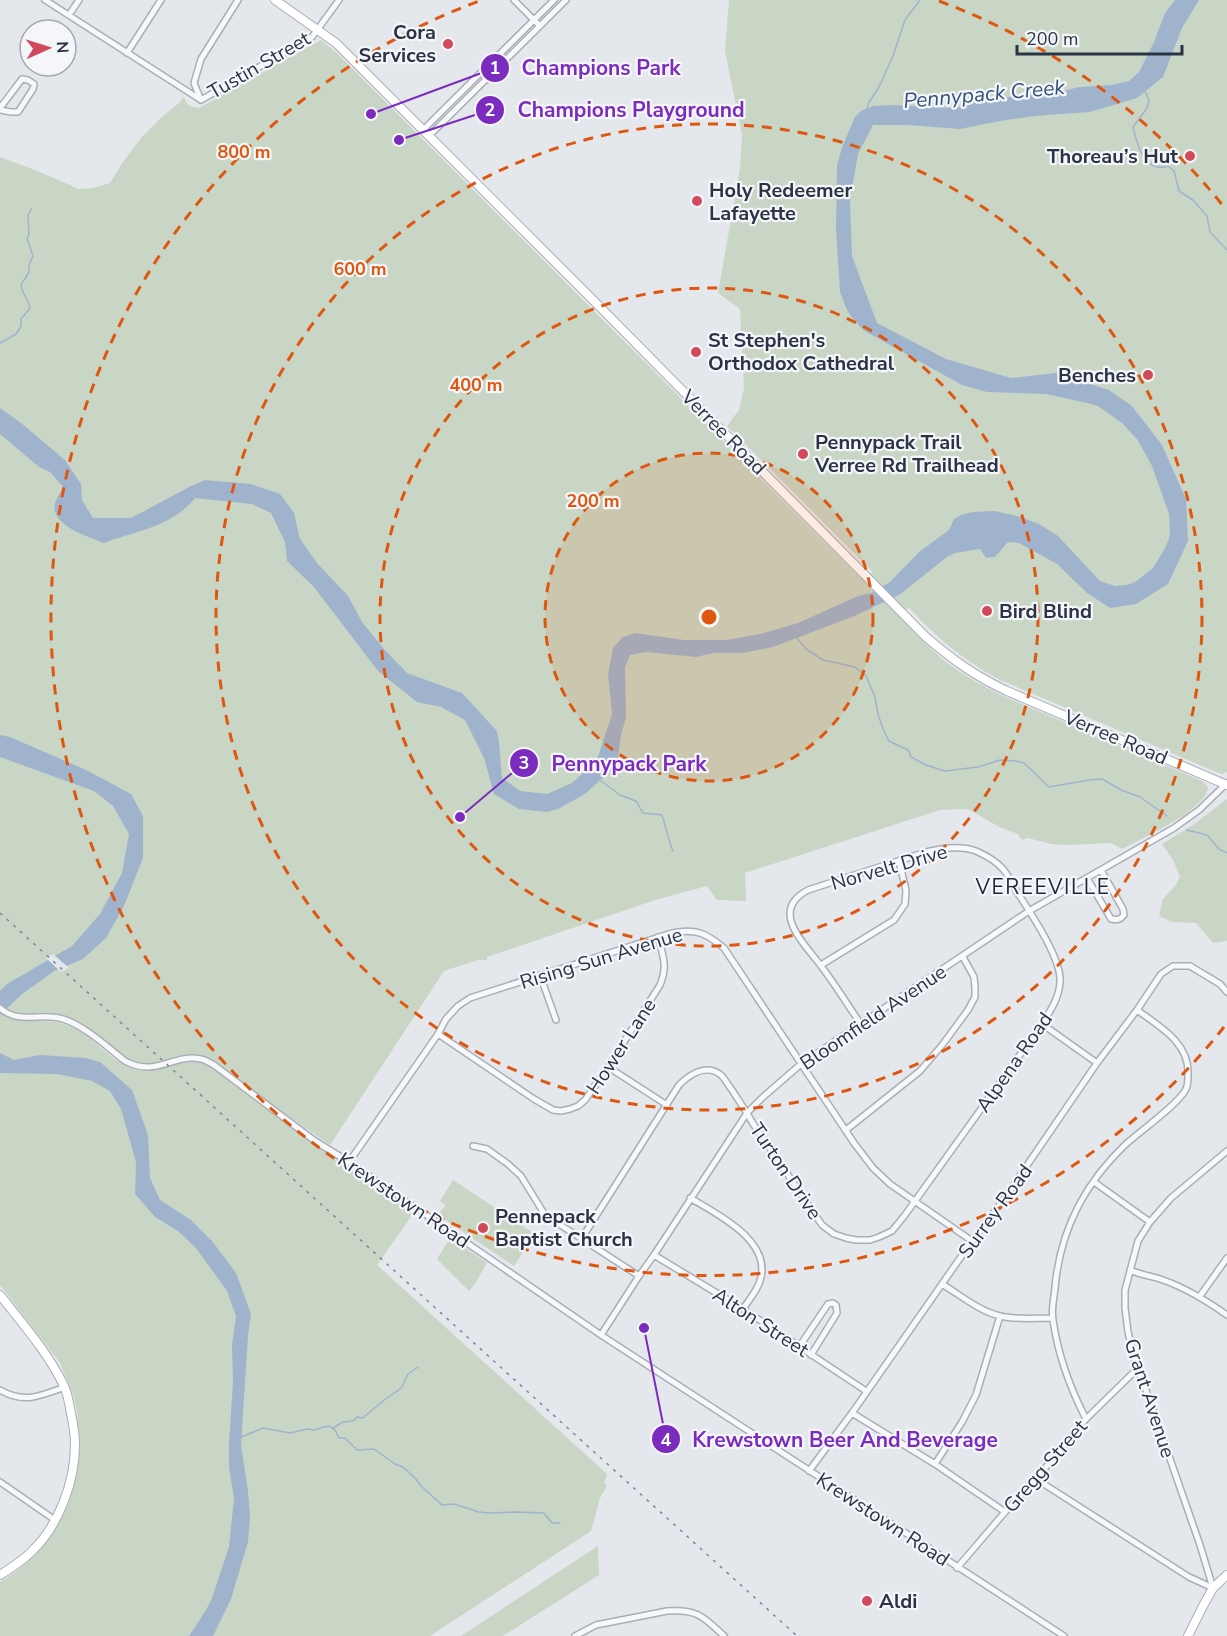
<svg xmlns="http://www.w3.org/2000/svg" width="1227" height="1636" font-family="'Nunito Sans',sans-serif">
<rect width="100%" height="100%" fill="#e4e7ec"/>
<path fill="#c9d6c5" d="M729,0H1227V772L1222,774L1216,772L998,679C961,658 937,638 909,608L896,613C910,628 924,643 940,657C961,674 985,688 1010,699L1202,781L1208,787C1208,809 1141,839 1122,849L1111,843L1070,845L1051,844L1028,838L1022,840L1018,834L999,827L970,810L963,809L940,810L745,873L746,901L717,900L707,886L655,900L487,957V960H478L444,971L330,1145L290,1117L218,1063C181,1039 163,1072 134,1061C126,1058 118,1051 111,1046C84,1025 65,1008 28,1014L27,1021C42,1021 55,1020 69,1026C93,1035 110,1062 136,1070C153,1075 169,1064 186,1061C194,1060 201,1063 209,1065L304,1137L415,1211L377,1265L607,1474L604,1483L607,1486L600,1498L591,1531L430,1636H0V1582L18,1570L32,1557L68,1502L77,1473L80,1443L77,1411L73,1395L60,1363L0,1285V157L35,170L79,189L93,188L110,183L123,162L141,138L163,116L179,103L183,97L189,106L199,108L321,40L337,53L860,578L873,572L727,426L739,410L744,389L740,309L718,293L740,168L742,135L725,51Z
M1227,799V941L1213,943L1196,923L1172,922L1159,916L1163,899L1175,886L1180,877L1173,860L1162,844L1193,825Z
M453,1180L535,1234L514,1266L438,1215L446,1205L440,1201Z
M450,1238L487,1263L475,1284L469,1291L437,1259Z
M598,1546L599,1575L503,1636H461Z"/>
<path fill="#9fb4cc" d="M1175,0H1199L1182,28L1163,77L1137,98L1090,112L1034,116L1000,121L960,129L907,125H873L858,154L850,200L852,256L877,323L946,359L1011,378L1056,373L1109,390L1132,406L1162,445L1186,499L1188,541L1168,584L1136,604L1110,608L1087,593L1057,564L1019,543L1010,542L1007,543L995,557L986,558L980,549L955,553L947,557L899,595L852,617L773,647L743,653H714L696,657L646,652L630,655L625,667L626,717L621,735L617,765L585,794L558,809L547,812L519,809L494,794L484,758L465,720L441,707L417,702L378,671L314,587L287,561L285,542L271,513L252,504L195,498C173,526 136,531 104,543C90,537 50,526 55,504C56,499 61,492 63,487L50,472L39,467L0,434V408L21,423L65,460L81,484L82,500L93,518H131L191,486L205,480L251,484L280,494L294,513L300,539L317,563L348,596L362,622L384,649L407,673L462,693L497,731L499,742L502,778L520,791L547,794L572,783L597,760L612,714L608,674L613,648L623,637L635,633L684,640H727L760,634L798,623L858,596L871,593L890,582L919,552L949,530L954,519L961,515L973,512L995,511L1017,516L1039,524L1058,536L1100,581L1115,586L1127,585L1135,582L1153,568L1164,550L1169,539L1170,531L1169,514L1152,466L1137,439L1122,423L1098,406L1087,403L1046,394L987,392L962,385L863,330L851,316L847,310L840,292L836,230L837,166L842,147L855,117L861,111L873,106L894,105L948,108L961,107L975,103L1002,98L1035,93L1064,91L1079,87L1111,85L1129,81L1139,72L1154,42L1165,13Z
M0,735L10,737L86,770L131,794L143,816V858L124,906L106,938L83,959L54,971L21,995L0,1015V991L7,984L72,946L100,914L122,873L129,834L113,806L94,791L0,757Z
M0,1053L14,1060L40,1055L86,1058L100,1062L132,1090L148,1135L150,1178L160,1200L191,1220L212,1241L236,1273L251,1314L248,1335L241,1445L248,1491L250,1517L248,1542L231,1599L213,1636H189L206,1610L212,1598L229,1547L234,1498L229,1468V1444L233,1382L232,1345L236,1316L227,1291L196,1248L178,1231L155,1217L135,1194L136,1162L121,1109L110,1091L92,1081L57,1074L0,1073Z"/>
<path fill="#e4e7ec" d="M53,954L69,968L61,972L46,958Z"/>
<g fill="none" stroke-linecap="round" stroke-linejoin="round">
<path stroke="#9fb4cc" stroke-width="1.5" d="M1145,91L1149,100L1147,108L1133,127C1136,140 1142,165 1158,167C1161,168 1165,167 1168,166L1174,171L1179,191L1193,200L1207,216L1210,232L1227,250
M867,109L868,104L879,87L893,56L905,20L920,0
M0,343L16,334L21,326V319L30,308C29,300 22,294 21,285L29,272V265L33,256L27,238L29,235L28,215L32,208
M796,637L806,649L823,660L855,667L866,676L875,697L878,714L883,729L889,741L908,750L911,757L926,765L945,771L978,767L1000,760L1016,761L1024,763L1049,787L1089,780L1102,779L1121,790L1140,797L1167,816
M600,780L620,795L636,801L643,813L662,815C666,827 668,839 673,851
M1187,830L1207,835L1219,849L1227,853
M333,1428L343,1422L353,1421L357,1417L363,1418L365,1416L383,1401L397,1391L402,1387L408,1374L418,1367
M239,1438L263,1428L290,1433L307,1429L315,1430L323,1427L329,1426L335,1430L339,1438H345L357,1450L374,1449L395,1464L403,1467L416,1479L421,1486L442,1505L454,1504L479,1512L489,1513L517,1512L544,1513L552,1523H560"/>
<defs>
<path id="street" d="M45,0L201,100
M514,0L540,26
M69,15L79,0
M127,53L161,0
M200,98L194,83L201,59L238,0
M201,100L312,37L339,0
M0,108L22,79L28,80L34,84L33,89L18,112H11L0,110
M423,130L554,0
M429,136L566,0
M1087,878L1111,919C1117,920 1120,920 1124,915L1123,909L1101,870
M821,965L894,920L905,904L906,890L899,861
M540,975L556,1020
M0,1008C19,1025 40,1012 63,1019C85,1026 107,1047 125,1061C156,1078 173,1053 201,1059C206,1060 210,1063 214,1065L315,1141L349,1162L601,1335L1064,1636
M1042,1024L1097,1063
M438,1034L534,1099L553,1110L561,1111L570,1109L578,1106L585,1100L608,1067L660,985C668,966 663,956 658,937
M608,1067L667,1105
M846,1130L920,1071L943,1044L968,1010L975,997V988L974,977L963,957
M473,1146L487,1149L508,1164L521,1176L545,1215L639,1276
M349,1162L438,1034L446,1019L458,1006L470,998L672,933C695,928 706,933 724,948L854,1143L873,1168L890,1184L972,1241
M1094,1182L1150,1222
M690,1198C717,1214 773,1241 760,1281C757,1291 748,1301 743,1309
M582,1238L679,1085C689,1075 706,1063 721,1075C725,1079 728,1085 732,1090C739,1101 746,1111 752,1122L822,1225L834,1234L846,1238L856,1240H870L879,1237L892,1231L905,1215L1042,1024C1051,1010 1059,998 1060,982C1062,959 1030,912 1017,892C1013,884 1008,875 1003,869C996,861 985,855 976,851C960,845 942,848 926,852L808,890C768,911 805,944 821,966C835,984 847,1004 860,1023
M654,1255L743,1309L866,1391
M1130,1270C1141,1275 1151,1276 1163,1280C1186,1288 1207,1301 1227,1315
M942,1284C960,1295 979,1311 1000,1316C1017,1320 1035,1318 1052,1318
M1200,1296L1227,1258
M601,1335L639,1276L654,1255L747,1113L763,1097L801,1064L1029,911L1174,828L1199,810L1227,783
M799,1347L828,1304L833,1303L836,1305L837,1313L811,1355
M0,1390C24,1404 40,1396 65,1387
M852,1413L935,1464L1005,1512
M1086,1419C1070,1388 1058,1355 1053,1320C1051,1310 1054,1298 1055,1288C1060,1230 1084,1184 1126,1144C1139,1132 1180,1103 1186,1089C1188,1085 1188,1079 1188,1075C1190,1043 1160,1027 1137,1010
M935,1464L962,1422L976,1395L1000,1316
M809,1471L852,1413L972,1241L1004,1199L1097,1063L1137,1010L1161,974L1173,966H1190L1220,984L1227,992
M1036,1479L1189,1577L1213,1588
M0,1482L55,1520
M957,1568L1005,1512L1036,1479L1086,1419L1137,1369
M1213,1588L1200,1545L1145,1387L1137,1369L1128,1332L1125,1308V1290L1138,1241L1150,1222L1171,1198L1227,1151
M575,1636L596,1625L667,1611C697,1609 703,1616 724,1636"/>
<path id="secondary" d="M275,0L336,43L599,306L926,637C953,660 975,676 1007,691L1227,785
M0,1295C22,1323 49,1354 64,1386C68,1394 69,1404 71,1413C73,1423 75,1434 75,1445C75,1481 59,1525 33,1550C24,1560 11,1568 0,1575
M1188,1636L1203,1606L1213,1588L1227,1575"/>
</defs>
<use href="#street" stroke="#a9aeb7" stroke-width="8"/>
<use href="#secondary" stroke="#a9aeb7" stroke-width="10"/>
<use href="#street" stroke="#f7f8fa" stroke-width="5"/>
<use href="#secondary" stroke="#fff" stroke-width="8"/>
<path stroke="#7d8696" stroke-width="1.5" stroke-dasharray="3 6" stroke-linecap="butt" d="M0,913L797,1636"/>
</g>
<circle cx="709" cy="617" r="164" fill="#df570f" fill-opacity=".12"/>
<g fill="none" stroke="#df570f" stroke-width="3" stroke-dasharray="10 8">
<circle cx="709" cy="617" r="164"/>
<circle cx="709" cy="617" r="329"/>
<circle cx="709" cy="617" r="493"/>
<path d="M1224 1027A658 658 0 1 1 479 1M939 1A658 658 0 0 1 1224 207"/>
</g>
<g fill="#d1495b" stroke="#f4f6f9" stroke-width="2">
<circle cx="448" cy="44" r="6"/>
<circle cx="1190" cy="156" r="6"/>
<circle cx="697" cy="201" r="6"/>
<circle cx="696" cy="352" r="6"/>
<circle cx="1148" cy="375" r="6"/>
<circle cx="803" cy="454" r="6"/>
<circle cx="987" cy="611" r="6"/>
<circle cx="483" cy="1228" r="6"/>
<circle cx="867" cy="1601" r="6"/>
</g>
<g text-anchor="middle" stroke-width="4.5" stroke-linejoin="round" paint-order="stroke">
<g font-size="20" font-weight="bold" fill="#2b3445" stroke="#f4f6f9" text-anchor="start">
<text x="436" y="39" text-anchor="end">Cora<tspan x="436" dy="23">Services</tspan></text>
<text x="1178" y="163" text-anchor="end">Thoreau’s Hut</text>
<text x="709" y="197">Holy Redeemer<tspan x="709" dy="23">Lafayette</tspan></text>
<text x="708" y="347">St Stephen's<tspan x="708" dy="23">Orthodox Cathedral</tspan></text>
<text x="1136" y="382" text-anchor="end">Benches</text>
<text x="815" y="449">Pennypack Trail<tspan x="815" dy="23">Verree Rd Trailhead</tspan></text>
<text x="999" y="618">Bird Blind</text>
<text x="495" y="1223">Pennepack<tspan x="495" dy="23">Baptist Church</tspan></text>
<text x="879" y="1608">Aldi</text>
</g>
<g font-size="20" fill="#2b3445" stroke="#f4f6f9">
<text transform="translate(259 65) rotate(-30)" y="7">Tustin Street</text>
<text transform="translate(724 432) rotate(45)" y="7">Verree Road</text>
<text transform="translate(1116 737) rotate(23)" y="7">Verree Road</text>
<text transform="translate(889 867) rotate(-16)" y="7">Norvelt Drive</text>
<text transform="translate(601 958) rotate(-17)" y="7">Rising Sun Avenue</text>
<text transform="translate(873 1017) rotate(-34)" y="7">Bloomfield Avenue</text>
<text transform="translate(621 1046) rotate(-57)" y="7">Hower Lane</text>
<text transform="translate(1014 1062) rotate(-55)" y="7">Alpena Road</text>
<text transform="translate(786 1171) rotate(56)" y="7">Turton Drive</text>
<text transform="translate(404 1200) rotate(34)" y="7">Krewstown Road</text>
<text transform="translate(995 1211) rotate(-54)" y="7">Surrey Road</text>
<text transform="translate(761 1322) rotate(33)" y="7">Alton Street</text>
<text transform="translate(1150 1398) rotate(72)" y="7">Grant Avenue</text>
<text transform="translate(1045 1466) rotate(-49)" y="7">Gregg Street</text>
<text transform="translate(883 1519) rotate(33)" y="7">Krewstown Road</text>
</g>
<g font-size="21" font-style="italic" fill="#34527a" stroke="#f4f6f9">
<text transform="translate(984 94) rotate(-5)" y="7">Pennypack Creek</text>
</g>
<g font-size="21" letter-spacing="1.5" fill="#1d2536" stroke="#f4f6f9">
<text x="1043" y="894">VEREEVILLE</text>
</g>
</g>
<circle cx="709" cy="617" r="9" fill="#df570f" stroke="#f4f6f9" stroke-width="3"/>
<g font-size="18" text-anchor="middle" font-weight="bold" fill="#df570f" stroke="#f4f6f9" stroke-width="4.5" stroke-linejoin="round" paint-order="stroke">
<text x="244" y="158">800 m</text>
<text x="360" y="275">600 m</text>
<text x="476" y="391">400 m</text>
<text x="593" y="507">200 m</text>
</g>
<path fill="none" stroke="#7b2cbf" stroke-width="2" d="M371 114L495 68M399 140L490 110M460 817L524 763M644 1328L666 1439"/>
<g fill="#7b2cbf" stroke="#f4f6f9" stroke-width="2">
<circle cx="371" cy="114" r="6"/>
<circle cx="399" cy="140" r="6"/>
<circle cx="460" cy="817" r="6"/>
<circle cx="644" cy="1328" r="6"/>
<circle cx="495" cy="68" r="15"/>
<circle cx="490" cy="110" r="15"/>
<circle cx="524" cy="763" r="15"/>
<circle cx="666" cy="1439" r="15"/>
</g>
<g font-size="18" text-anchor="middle" font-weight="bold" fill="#fff">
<text x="495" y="74">1</text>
<text x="490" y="116">2</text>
<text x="524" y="769">3</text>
<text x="666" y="1446">4</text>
</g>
<g font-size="21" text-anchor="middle" font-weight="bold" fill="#7b2cbf" stroke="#f4f6f9" stroke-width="4.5" stroke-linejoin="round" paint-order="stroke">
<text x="601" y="75">Champions Park</text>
<text x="631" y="117">Champions Playground</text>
<text x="629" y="771">Pennypack Park</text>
<text x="845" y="1447">Krewstown Beer And Beverage</text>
</g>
<g transform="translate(48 48) rotate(87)"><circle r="28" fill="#f4f6f9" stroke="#a4a8b1" stroke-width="1.5"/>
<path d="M0-4.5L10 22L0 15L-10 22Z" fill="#d1495b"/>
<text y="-9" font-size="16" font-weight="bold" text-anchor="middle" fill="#2b3445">N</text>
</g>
<path d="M1017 45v9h165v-9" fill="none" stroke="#2b3445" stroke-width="3"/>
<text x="1026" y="45" font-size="18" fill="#2b3445" stroke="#f4f6f9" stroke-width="4.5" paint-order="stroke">200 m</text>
</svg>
